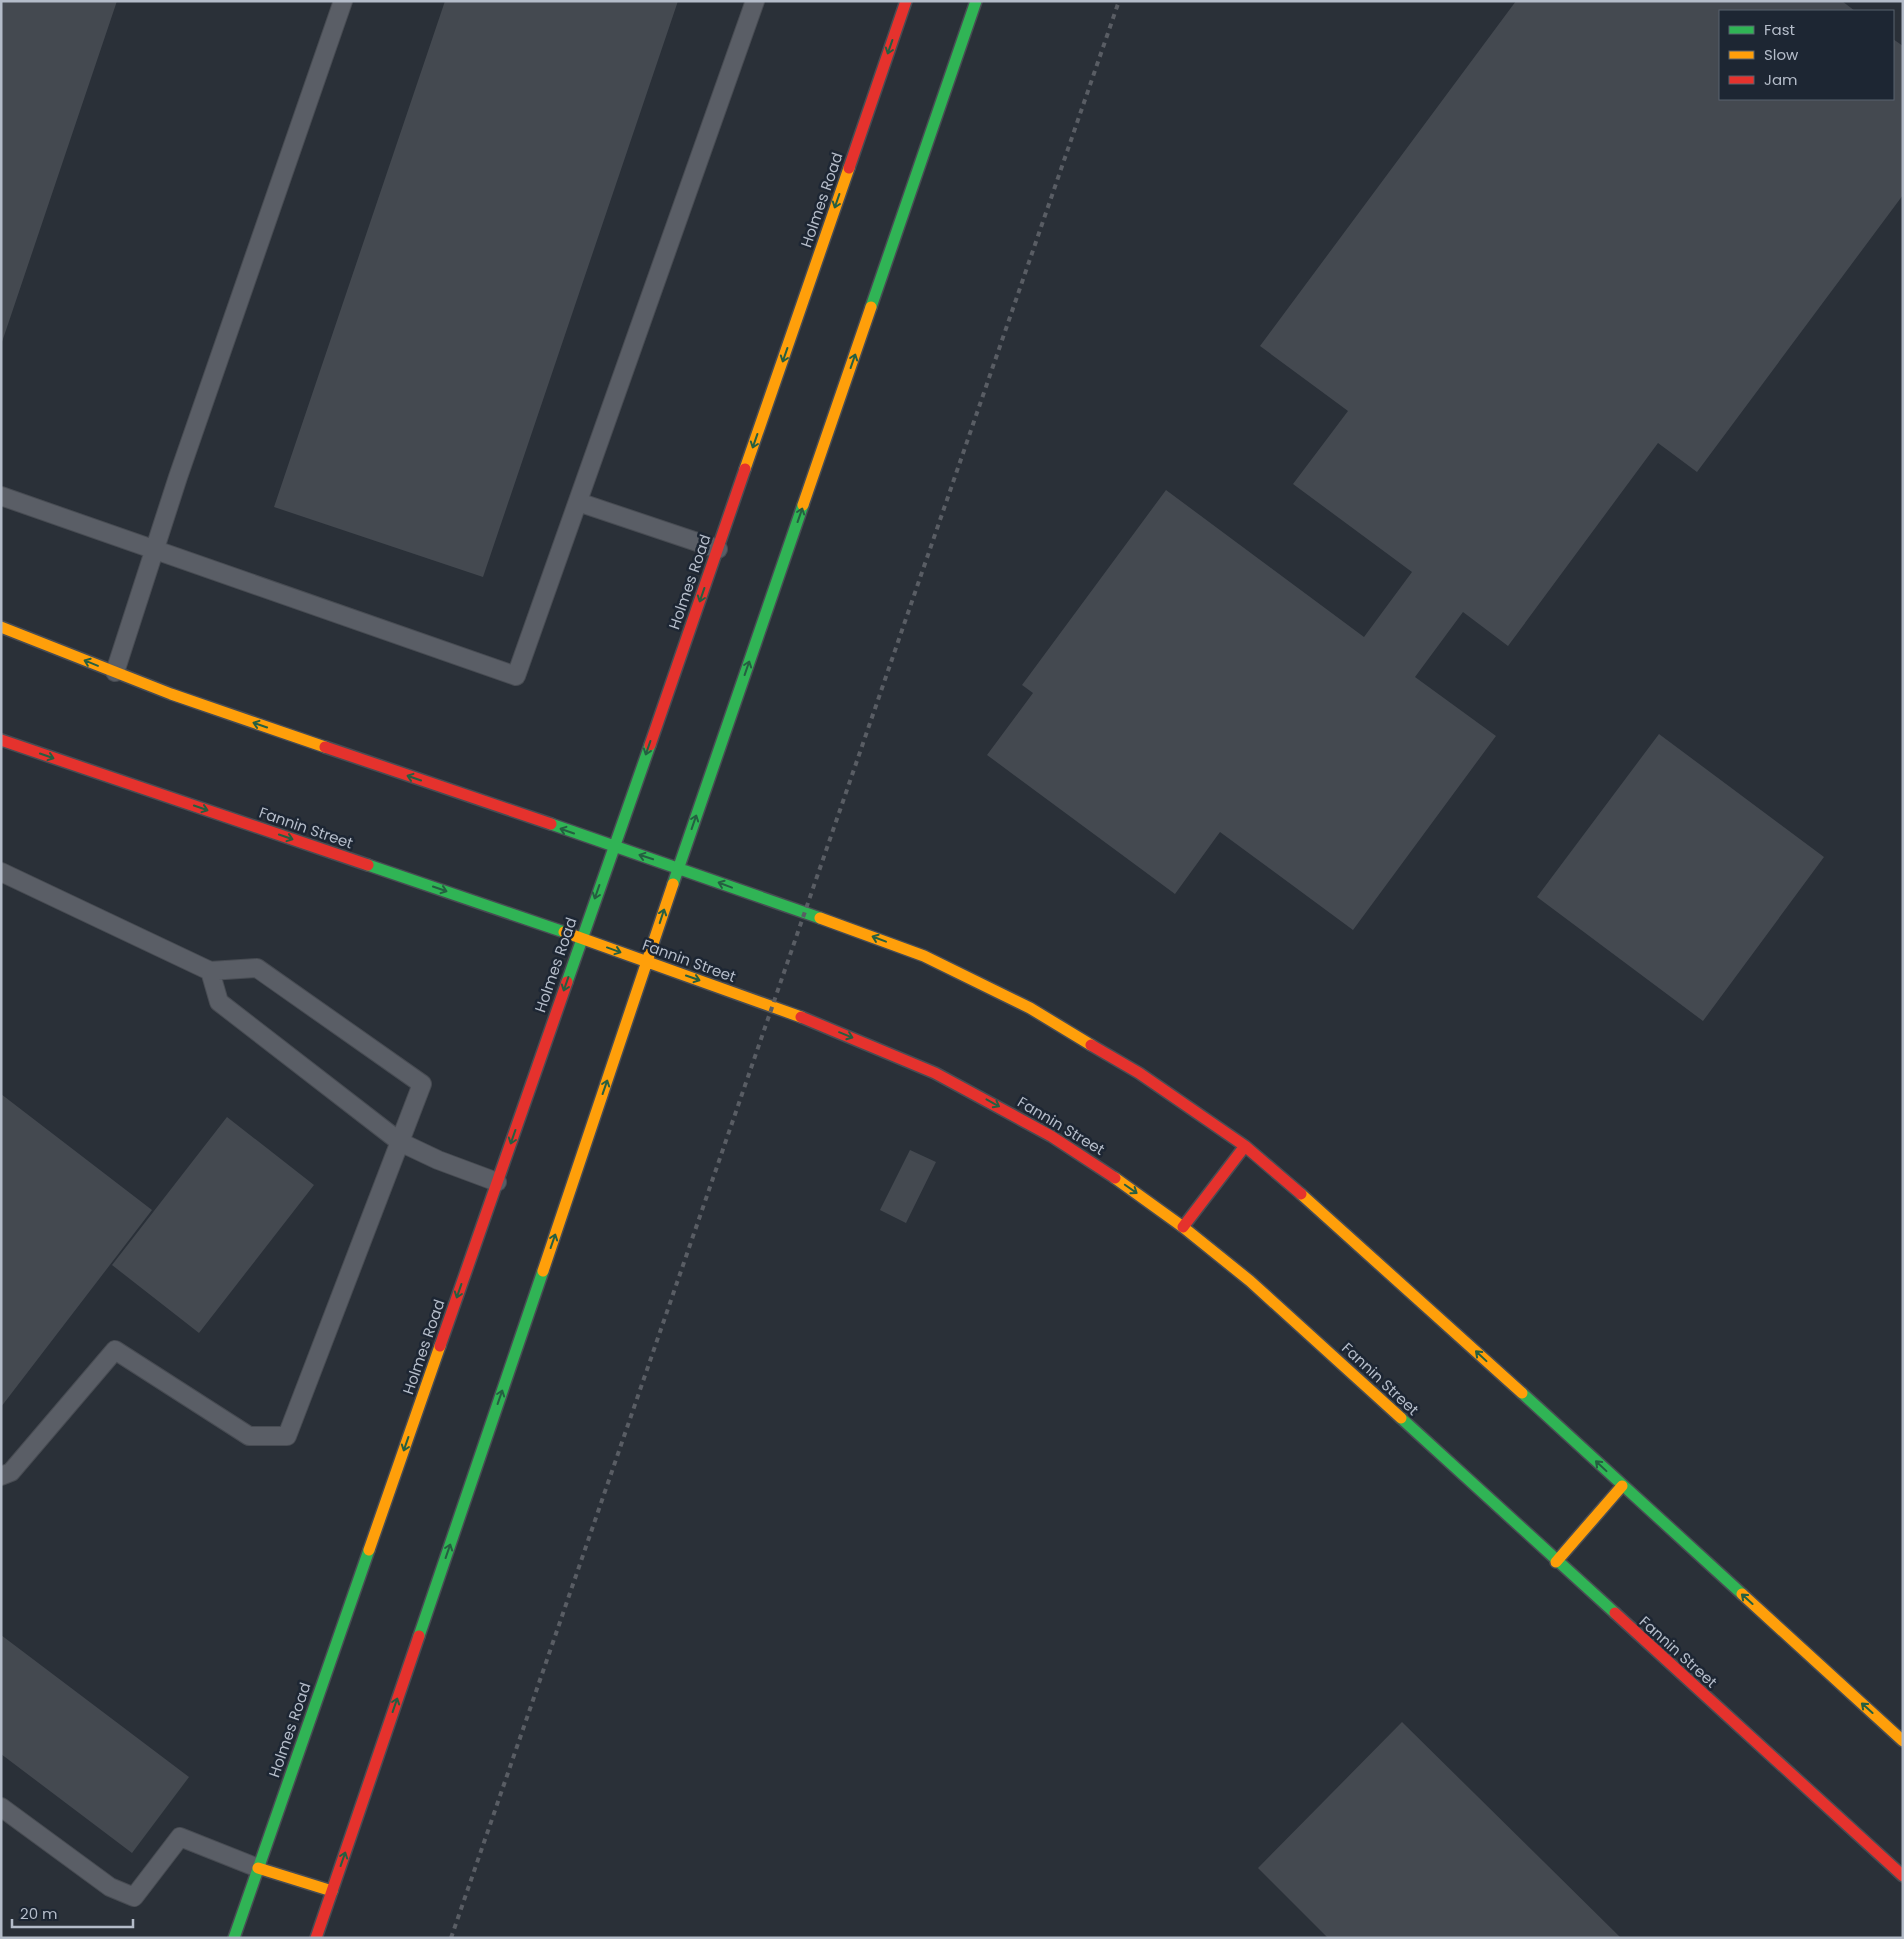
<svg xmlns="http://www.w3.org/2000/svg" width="1904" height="1939" font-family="Poppins,sans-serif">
<rect width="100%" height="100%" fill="#2a3038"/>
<path fill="#444950" d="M1,1H117L2,342L1,341Z
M445,1H678L483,577L274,507Z
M1516,1H1842L1855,11H1720V99H1893V39L1903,46V195L1697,472L1658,443L1508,646L1463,612L1415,677L1496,736L1353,930L1220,832L1175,894L987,755L1033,693L1022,685L1166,490L1364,637L1412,572L1293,484L1348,411L1260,346Z
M1659,734L1824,857L1703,1021L1537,897Z
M1,1094L152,1210L1,1407Z
M227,1117L314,1185L199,1333L112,1265Z
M910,1150L936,1162L906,1223L880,1210Z
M1,1635L189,1777L132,1853L1,1754Z
M1402,1722L1621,1938H1328L1258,1868Z"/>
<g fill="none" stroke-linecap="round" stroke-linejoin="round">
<defs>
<path id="lane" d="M1,496L516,676L755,1
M578,502L718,549
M115,672L178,477L343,1
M1,872L210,971L257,968L422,1084L287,1436H249L115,1350L11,1472L1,1476
M210,971L219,1002L400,1142L438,1160L497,1182
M1,1807L110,1887L134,1897L180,1837L258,1868"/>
<path id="fast" d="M871,307L976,1
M551,824L820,918
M368,865L564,932
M673,884L803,505
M567,982L650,745
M1522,1393L1742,1594
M1401,1418L1615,1613
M419,1636L543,1271
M234,1938L369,1550"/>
<path id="slow" d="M745,469L849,168
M803,505L871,307
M1,627L171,694L325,747
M820,918L924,956L1030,1008L1091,1045
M564,932L801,1017
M1115,1178L1183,1227L1250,1281L1401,1418
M1301,1194L1522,1393
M543,1271L673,884
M369,1550L440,1346
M1556,1562L1622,1486
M1742,1594L1903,1741
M258,1868L332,1891"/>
<path id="jam" d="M849,168L906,1
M1,740L368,865
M650,745L745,469
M325,747L551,824
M801,1017L935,1073L1051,1136L1115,1178
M1091,1045L1139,1073L1245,1146L1301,1194
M1183,1227L1245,1146
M440,1346L567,982
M1615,1613L1903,1876
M316,1938L419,1636"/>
</defs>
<use href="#lane" stroke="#484c53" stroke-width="20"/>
<use href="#fast" stroke="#484c53" stroke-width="14"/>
<use href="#slow" stroke="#484c53" stroke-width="14"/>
<use href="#jam" stroke="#484c53" stroke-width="14"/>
<use href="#lane" stroke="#5a5e66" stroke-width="18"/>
<use href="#fast" stroke="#30b455" stroke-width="11"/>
<use href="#slow" stroke="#ff9f0a" stroke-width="11"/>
<use href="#jam" stroke="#e5322d" stroke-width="11"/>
<path stroke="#595d64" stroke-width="4" stroke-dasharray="5 5" stroke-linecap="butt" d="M451,1938L1119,1"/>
</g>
<defs><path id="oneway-shaft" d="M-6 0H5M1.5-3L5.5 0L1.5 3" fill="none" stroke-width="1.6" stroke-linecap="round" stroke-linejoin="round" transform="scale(1.25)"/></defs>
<g stroke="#255f41">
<use href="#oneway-shaft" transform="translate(890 47) rotate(109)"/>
<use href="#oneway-shaft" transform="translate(837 201) rotate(109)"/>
<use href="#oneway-shaft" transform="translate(785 355) rotate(109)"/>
<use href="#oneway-shaft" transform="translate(853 361) rotate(-71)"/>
<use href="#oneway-shaft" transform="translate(755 441) rotate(109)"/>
<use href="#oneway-shaft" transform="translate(800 515) rotate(-71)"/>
<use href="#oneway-shaft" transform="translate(702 595) rotate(109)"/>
<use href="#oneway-shaft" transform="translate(91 663) rotate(-158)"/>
<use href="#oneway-shaft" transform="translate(747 668) rotate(-71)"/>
<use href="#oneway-shaft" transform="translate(260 725) rotate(-161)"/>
<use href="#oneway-shaft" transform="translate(648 748) rotate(109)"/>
<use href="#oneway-shaft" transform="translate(47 756) rotate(19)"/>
<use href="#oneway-shaft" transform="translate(414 778) rotate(-161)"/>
<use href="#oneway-shaft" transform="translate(201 808) rotate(19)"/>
<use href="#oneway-shaft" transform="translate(694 822) rotate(-71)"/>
<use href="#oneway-shaft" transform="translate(567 831) rotate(-161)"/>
<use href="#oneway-shaft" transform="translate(286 837) rotate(19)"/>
<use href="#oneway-shaft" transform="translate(646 857) rotate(-162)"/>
<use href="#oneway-shaft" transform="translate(725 885) rotate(-159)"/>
<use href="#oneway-shaft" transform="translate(440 889) rotate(19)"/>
<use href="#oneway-shaft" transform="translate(597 892) rotate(109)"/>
<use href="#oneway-shaft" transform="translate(662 916) rotate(-72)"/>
<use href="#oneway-shaft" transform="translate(879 939) rotate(-159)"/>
<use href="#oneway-shaft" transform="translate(614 950) rotate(20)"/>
<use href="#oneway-shaft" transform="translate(693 978) rotate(19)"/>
<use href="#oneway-shaft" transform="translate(566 984) rotate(109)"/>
<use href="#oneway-shaft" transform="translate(846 1035) rotate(22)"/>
<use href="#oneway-shaft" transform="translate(605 1087) rotate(-71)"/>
<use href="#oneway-shaft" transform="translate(993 1103) rotate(29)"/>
<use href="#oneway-shaft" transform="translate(513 1137) rotate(109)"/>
<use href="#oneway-shaft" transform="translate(1131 1189) rotate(35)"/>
<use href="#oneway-shaft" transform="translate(553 1241) rotate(-71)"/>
<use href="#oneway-shaft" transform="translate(459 1291) rotate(109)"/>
<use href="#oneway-shaft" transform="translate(1481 1356) rotate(-137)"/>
<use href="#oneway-shaft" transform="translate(500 1397) rotate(-71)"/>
<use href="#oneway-shaft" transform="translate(406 1444) rotate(109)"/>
<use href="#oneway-shaft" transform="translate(1601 1466) rotate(-137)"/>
<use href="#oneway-shaft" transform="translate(448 1551) rotate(-71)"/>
<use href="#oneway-shaft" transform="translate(1747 1599) rotate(-138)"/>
<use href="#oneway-shaft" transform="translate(395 1705) rotate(-71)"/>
<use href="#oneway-shaft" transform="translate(1867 1708) rotate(-138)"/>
<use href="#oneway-shaft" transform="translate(343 1859) rotate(-71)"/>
</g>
<g text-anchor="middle" stroke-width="5" stroke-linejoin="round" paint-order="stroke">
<g font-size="15" fill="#b4bcc9" stroke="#1d2633">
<text transform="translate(822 200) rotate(-71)" y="5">Holmes Road</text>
<text transform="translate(690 582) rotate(-71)" y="5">Holmes Road</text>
<text transform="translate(306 828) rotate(19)" y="5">Fannin Street</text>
<text transform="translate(689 961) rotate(20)" y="5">Fannin Street</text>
<text transform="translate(556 965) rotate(-71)" y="5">Holmes Road</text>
<text transform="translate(1061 1126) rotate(31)" y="5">Fannin Street</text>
<text transform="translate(424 1347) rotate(-71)" y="5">Holmes Road</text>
<text transform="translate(1380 1379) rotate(43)" y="5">Fannin Street</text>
<text transform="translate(1678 1652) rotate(42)" y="5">Fannin Street</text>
<text transform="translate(290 1730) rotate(-71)" y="5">Holmes Road</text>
</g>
</g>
<rect width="1904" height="1939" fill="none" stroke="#b4bcc9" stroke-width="5"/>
<rect x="1719" y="10" width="175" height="90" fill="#1d2633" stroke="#59626f"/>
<rect x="1729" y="26" width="25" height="8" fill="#30b455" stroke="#59626f"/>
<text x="1764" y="35" font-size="15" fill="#b4bcc9">Fast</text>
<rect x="1729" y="51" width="25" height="8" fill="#ff9f0a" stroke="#59626f"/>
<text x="1764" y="60" font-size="15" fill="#b4bcc9">Slow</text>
<rect x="1729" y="76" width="25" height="8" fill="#e5322d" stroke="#59626f"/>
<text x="1764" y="85" font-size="15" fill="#b4bcc9">Jam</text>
<path d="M12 1919v8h121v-8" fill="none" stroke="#b4bcc9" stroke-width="2.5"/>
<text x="20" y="1919" font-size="15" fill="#b4bcc9" stroke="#1d2633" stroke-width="4" paint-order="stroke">20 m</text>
</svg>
